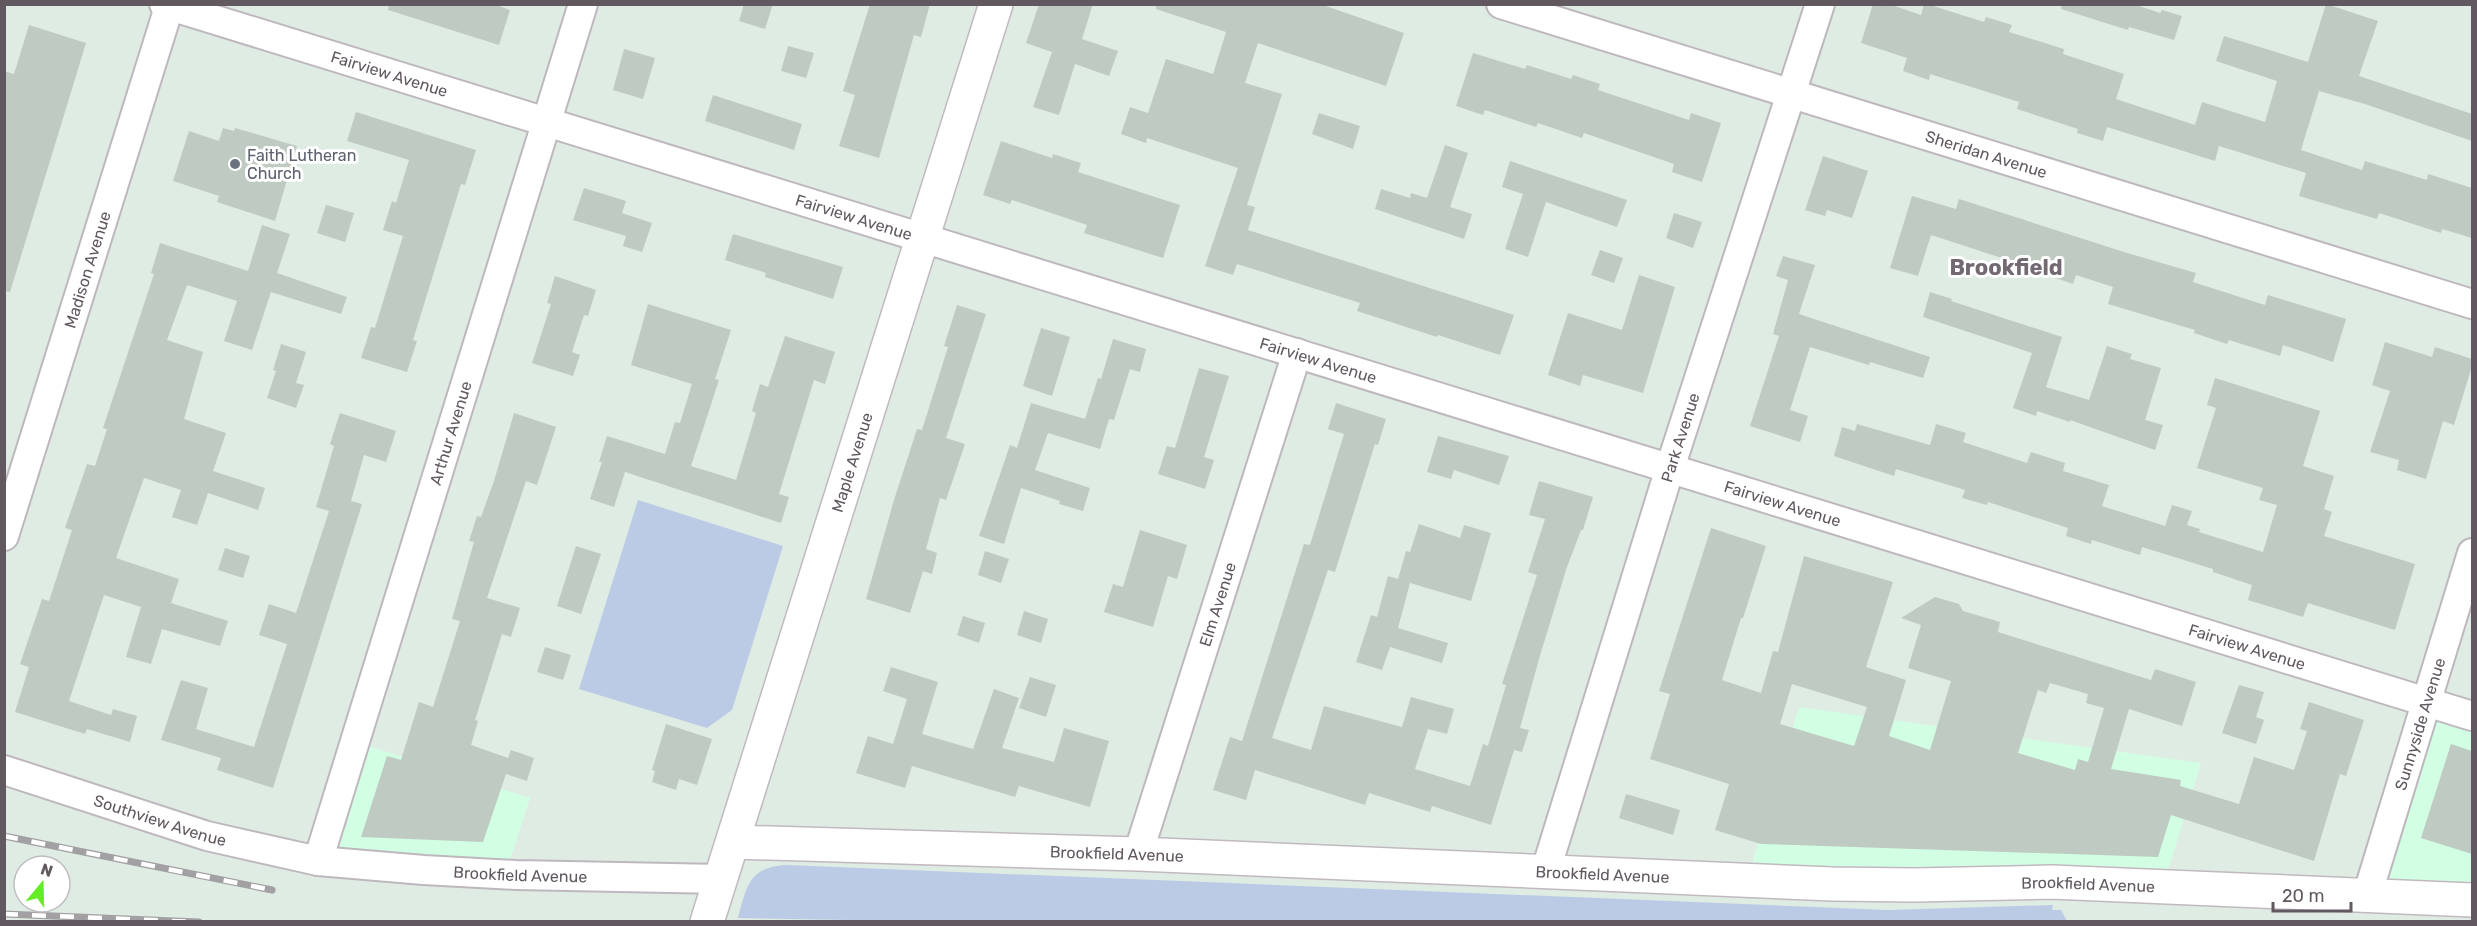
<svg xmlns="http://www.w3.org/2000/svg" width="2477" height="926" font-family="Rubik,sans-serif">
<rect width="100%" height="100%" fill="#dfece4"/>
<path fill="#d2fee3" d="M2437,702L2472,712V902L2373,898Z
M1799,707L2201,763L2162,890L1749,874Z
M359,743L530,798L507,869L322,858Z"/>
<path fill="#bbcbe5" d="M638,500L783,546L732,710L707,728L579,689Z
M787,865L1888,910L2053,905L2052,910H2061L2067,921L963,922L738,918C747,885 749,867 787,865Z"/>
<path fill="#becac2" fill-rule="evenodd" d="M389,4H493L510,10L499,45L388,10Z
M744,4H773L765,29L739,21Z
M870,4H930L921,37L914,35L879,158L839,146L855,95L843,91Z
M1039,4H1093L1082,39L1118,51L1109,76L1075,64L1059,115L1033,107L1052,52L1026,43Z
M1156,4H1320L1404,33L1386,86L1258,43L1245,83L1282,94L1247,205L1255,207L1248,230L1514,315L1500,355L1438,335L1437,337L1357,311L1360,303L1237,264L1233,275L1205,266L1238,168L1147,138L1146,143L1121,134L1130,107L1148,113L1166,59L1213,74L1226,32L1156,9Z
M1873,4H1889L1921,15L1924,4H1927L1984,22L1986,17L2012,25L2009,32L2064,49L2063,54L2124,74L2116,99L2195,125L2202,102L2265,122L2277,81L2216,61L2224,36L2308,62L2326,4L2378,21L2359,76L2472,114V141L2365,104L2319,91L2301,150L2362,170L2365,161L2427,180L2428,174L2472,188V238L2442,229L2441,233L2379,213L2377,219L2299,196L2306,173L2219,146L2215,161L2107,127L2103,141L2077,133L2078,129L2017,109L2019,102L1930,74L1929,80L1903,71L1907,58L1861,43Z
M2062,4H2133L2160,13L2162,10L2182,16L2174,40L2129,27L2128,30L2061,9Z
M29,25L86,43L10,292L4,291V71L14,74Z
M788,46L814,53L806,78L781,71Z
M624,49L655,58L643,99L613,90Z
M1473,53L1525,69L1527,65L1571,79L1573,75L1600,84L1598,90L1689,120L1691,113L1721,123L1702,182L1672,172L1674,164L1584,133L1582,138L1538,123L1536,127L1485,110L1483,115L1456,106Z
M713,95L802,124L794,150L705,121Z
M356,112L476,150L465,185L461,184L413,340L417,341L407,372L361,358L371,327L375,328L403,236L383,230L392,201L396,203L409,160L347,141Z
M1319,113L1360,126L1353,149L1312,134Z
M223,128L234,131L235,128L297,146L275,221L217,202L219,196L173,181L189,131L219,141Z
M1001,141L1052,158L1053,154L1081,163L1078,172L1180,205L1163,258L1084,233L1087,225L1012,200L1010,204L983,195Z
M1445,145L1468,153L1450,207L1472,214L1464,239L1375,209L1381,189L1410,198L1411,193L1427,198Z
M1823,156L1868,171L1852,218L1827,210L1825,216L1805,210Z
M1510,161L1627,200L1617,227L1546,202L1528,257L1505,249L1523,194L1502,187Z
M584,188L626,201L622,213L652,223L642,252L623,246L626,236L573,220Z
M1912,196L1956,209L1959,199L2124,252L2196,273L2193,282L2265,305L2268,295L2346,319L2333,362L2283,345L2280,356L2229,340L2227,344L2194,333L2195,330L2108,304L2113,287L2076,275L2073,284L2053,277L2054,275L1931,235L1918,276L1890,268Z
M326,205L354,213L345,242L317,233Z
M1674,213L1702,222L1693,248L1666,238Z
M262,225L290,234L277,273L347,297L341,314L271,292L252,350L224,341L237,301L187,285L167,340L203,352L184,419L226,433L213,471L265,488L258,510L208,493L197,525L172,517L181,490L144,478L116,558L179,579L171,603L228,621L220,646L162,629L151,664L126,657L141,607L104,595L69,701L111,715L113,709L137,716L130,742L87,729L85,734L15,712L29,667L20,664L42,599L49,601L72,530L65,528L87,464L95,466L107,429L103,428L154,274L151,273L160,243L248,271Z
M733,234L843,267L833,299L765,277L766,273L725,260Z
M1600,250L1623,258L1614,283L1591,275Z
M1783,256L1815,265L1799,314L1930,357L1923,378L1870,362L1869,365L1810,347L1790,410L1808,416L1800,442L1750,426L1779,336L1773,334L1788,280L1776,276Z
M1639,275L1675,287L1643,393L1583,375L1580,386L1548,375L1568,313L1622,330Z
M555,276L596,290L588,316L584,315L572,352L580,355L573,376L532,363L551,304L547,303Z
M1930,292L1952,299L1951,301L2062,337L2046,387L2089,400L2107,346L2132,354L2130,359L2161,368L2145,420L2163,425L2155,450L2070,420V422L2037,411L2036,416L2013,408L2032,353L1923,317Z
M648,304L731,330L715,379L719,380L691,466L736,480L756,413L752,411L760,384L768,387L785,336L835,352L825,384L814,380L800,426L779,494L789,497L781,523L625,472L614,507L590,499L602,462H599L607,436L665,454L675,422L680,423L692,384L631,365Z
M957,305L986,314L946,438L965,444L946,500L940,498L926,549L937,553L932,574L923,571L910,613L866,599L894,500L917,429L922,430L948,347L944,346Z
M1041,328L1070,337L1052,396L1023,386Z
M1113,339L1146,349L1140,372L1130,369L1114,420L1109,419L1100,449L1048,433L1035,470L1090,488L1083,511L1059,504L1060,501L1021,488L1004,544L979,536L1010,445L1017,448L1031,403L1085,419L1098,378L1101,379Z
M2385,342L2432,357L2435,347L2472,359V366L2454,425L2443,421L2426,479L2397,470L2399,460L2370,452L2390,391L2372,385Z
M281,344L306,352L296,383L304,385L296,408L267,398L276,371L273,370Z
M1199,368L1229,376L1204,457L1214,460L1205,489L1158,474L1167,446L1175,448Z
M2215,378L2320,411L2303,466L2334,476L2324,509L2332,512L2324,536L2415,564L2395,630L2308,603L2303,617L2248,600L2252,585L2213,572V569L2142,547L2140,555L2092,540L2091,544L2066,536L2068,528L1988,502L1987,505L1962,498L1965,490L1896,469L1894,476L1834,456L1842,427L1855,431L1857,424L1930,445L1936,424L1966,433L1963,442L2027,463L2031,452L2065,463L2063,471L2109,485L2102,506L2165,526L2172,505L2192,511L2187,525L2200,529L2199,532L2263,552L2277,505L2259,500L2263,488L2197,468L2216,408L2207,405Z
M1336,403L1386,419L1378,445L1375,444L1335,572L1328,570L1272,738L1311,750L1324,706L1402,727L1411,697L1454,709L1447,734L1428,729L1415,769L1470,786L1483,744L1488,746L1506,685L1502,684L1537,575L1528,572L1545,519L1529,515L1539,481L1593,497L1583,530H1581L1566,570L1539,659L1520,728L1529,730L1522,752L1514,750L1491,825L1432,806L1430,812L1369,793L1365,805L1255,770L1246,800L1213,790L1230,737L1242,741L1304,544L1310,545L1344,434L1328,429Z
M340,413L396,431L386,462L364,455L351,501L362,504L273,788L217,770L221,758L161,740L181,680L208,688L196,729L254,747L287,644L259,635L269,604L296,613L329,511L316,507L334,446L330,444Z
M514,413L556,427L537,485L526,481L487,598L520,608L511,637L502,634L475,720L478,721L471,745L508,758L511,750L534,758L527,781L506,774L483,842L361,837L387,756L401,760L419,702L433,707L460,621L452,619L474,542L469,541L477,516L481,517L494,481Z
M1438,436L1509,456L1499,485L1454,470L1451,479L1427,472Z
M1419,524L1460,538L1464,525L1491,533L1471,601L1410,583L1398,628L1448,643L1442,663L1390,647L1382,670L1356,662L1371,615L1377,617L1388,576L1398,579L1406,551L1410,552Z
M1711,528L1766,546L1743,618H1741L1722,680L1761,693L1773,651L1778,652L1804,556L1893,582L1866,667L1906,680L1889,736L1930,750L1951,681L1908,668L1921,625L1901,618L1935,597L1959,604L1963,611L2000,622L1998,632L2151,680L2155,669L2196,682L2182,726L2129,709L2111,769L2181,780L2180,786L2239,804L2254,757L2294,770L2307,731L2300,729L2309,702L2364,720L2346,776L2340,774L2314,861L2171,815L2158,857L1761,844L1715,830L1729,784L1650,759L1670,694L1659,691ZM2050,683L2088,694L2086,703L2104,708L2088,762L2078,759L2075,770L2018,753L2038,690L2046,693ZM1792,684L1867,707L1854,746L1780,724Z
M1140,530L1187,545L1177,579L1168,576L1153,627L1104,612L1113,584L1123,587Z
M576,546L601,554L581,614L557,606Z
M225,548L250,556L243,578L218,570Z
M985,551L1009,559L1001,583L978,575Z
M1024,611L1048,619L1041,643L1017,635Z
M963,616L985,623L979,643L957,635Z
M545,647L571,655L563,680L537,672Z
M891,667L938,682L922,734L973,749L994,689L1019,698L1002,748L1054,762L1064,728L1109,741L1090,807L1019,786L1015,797L912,766L905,788L856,773L868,736L893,744L907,699L883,691Z
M1030,677L1056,685L1046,717L1019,708Z
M2239,685L2264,692L2256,717L2264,720L2256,744L2222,733Z
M666,724L712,739L697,785L679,779L676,790L652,782L655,771L652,770Z
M2451,744L2472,751V854L2421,838Z
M1626,794L1680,810L1673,835L1619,818Z"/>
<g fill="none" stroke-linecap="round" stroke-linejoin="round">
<defs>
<g id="street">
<path id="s1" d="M164,4L2472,716"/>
<path id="s2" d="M1501,4L2472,304"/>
<path id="s3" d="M4,536L170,4"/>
<path id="s4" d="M4,770L207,836L318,861L424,870L516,875L722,879"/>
<path id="s5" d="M1138,854L1297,353"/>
<path id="s6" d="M318,861L583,4"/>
<path id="s7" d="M1545,873L1670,468L1820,4"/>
<path id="s8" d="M2367,896L2472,553"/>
</g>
<g id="secondary">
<path id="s9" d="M733,842L1138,854L1832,884L1915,885L2052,882L2472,900"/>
<path id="s10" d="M707,922L996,4"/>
</g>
</defs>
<use href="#street" stroke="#bfb7be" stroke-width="32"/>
<use href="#secondary" stroke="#c2b8c0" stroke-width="36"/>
<use href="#street" stroke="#fff" stroke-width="28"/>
<use href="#secondary" stroke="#fff" stroke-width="33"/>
<defs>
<path id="rail" d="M4,836L272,890
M4,914L199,922"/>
</defs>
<use href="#rail" stroke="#a3a0a3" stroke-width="7"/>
<use href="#rail" stroke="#fff" stroke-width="4.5" stroke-dasharray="14" stroke-linecap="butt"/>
</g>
<circle fill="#6b7280" stroke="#fff" stroke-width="2" cx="235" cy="164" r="6"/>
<g text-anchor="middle" stroke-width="6" stroke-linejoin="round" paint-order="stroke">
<g font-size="16" fill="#615860" stroke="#fff">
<text dy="6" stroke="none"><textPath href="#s1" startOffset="236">Fairview Avenue</textPath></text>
<text dy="6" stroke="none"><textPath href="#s2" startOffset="508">Sheridan Avenue</textPath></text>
<text dy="6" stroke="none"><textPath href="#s1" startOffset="722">Fairview Avenue</textPath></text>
<text dy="6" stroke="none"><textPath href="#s3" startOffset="279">Madison Avenue</textPath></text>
<text dy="6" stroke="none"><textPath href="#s1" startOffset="1208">Fairview Avenue</textPath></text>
<text dy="6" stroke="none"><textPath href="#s6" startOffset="448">Arthur Avenue</textPath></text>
<text dy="6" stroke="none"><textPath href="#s7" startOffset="456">Park Avenue</textPath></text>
<text dy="6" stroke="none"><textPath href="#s10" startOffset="482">Maple Avenue</textPath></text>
<text dy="6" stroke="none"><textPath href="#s1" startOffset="1694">Fairview Avenue</textPath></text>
<text dy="6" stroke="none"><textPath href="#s5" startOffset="262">Elm Avenue</textPath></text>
<text dy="6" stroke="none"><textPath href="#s1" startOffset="2180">Fairview Avenue</textPath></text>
<text dy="6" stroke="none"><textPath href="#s8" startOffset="180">Sunnyside Avenue</textPath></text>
<text dy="6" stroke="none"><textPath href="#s4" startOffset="164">Southview Avenue</textPath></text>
<text dy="6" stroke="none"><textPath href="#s9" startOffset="384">Brookfield Avenue</textPath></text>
<text dy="6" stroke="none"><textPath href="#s4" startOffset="530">Brookfield Avenue</textPath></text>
<text dy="6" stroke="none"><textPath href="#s9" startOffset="870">Brookfield Avenue</textPath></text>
<text dy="6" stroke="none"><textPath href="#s9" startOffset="1356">Brookfield Avenue</textPath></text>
</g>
<g font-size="16" fill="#5b616d" stroke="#fff" text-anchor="start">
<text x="247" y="161">Faith Lutheran<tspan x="247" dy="18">Church</tspan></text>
</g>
<g font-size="22" font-weight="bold" fill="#736972" stroke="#fff">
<text x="2006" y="275">Brookfield</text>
</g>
</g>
<rect width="2477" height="926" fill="none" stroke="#615860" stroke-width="12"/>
<g transform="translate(42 884) rotate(19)"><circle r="28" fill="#ffffff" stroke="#c0bcbf" stroke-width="1.5"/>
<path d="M0-4.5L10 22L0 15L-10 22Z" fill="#64ec25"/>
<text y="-9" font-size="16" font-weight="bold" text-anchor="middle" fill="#615860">N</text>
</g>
<path d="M2273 902v9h78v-9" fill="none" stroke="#615860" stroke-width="3"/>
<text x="2282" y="902" font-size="18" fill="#615860" stroke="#ffffff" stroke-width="4.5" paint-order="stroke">20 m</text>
</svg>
